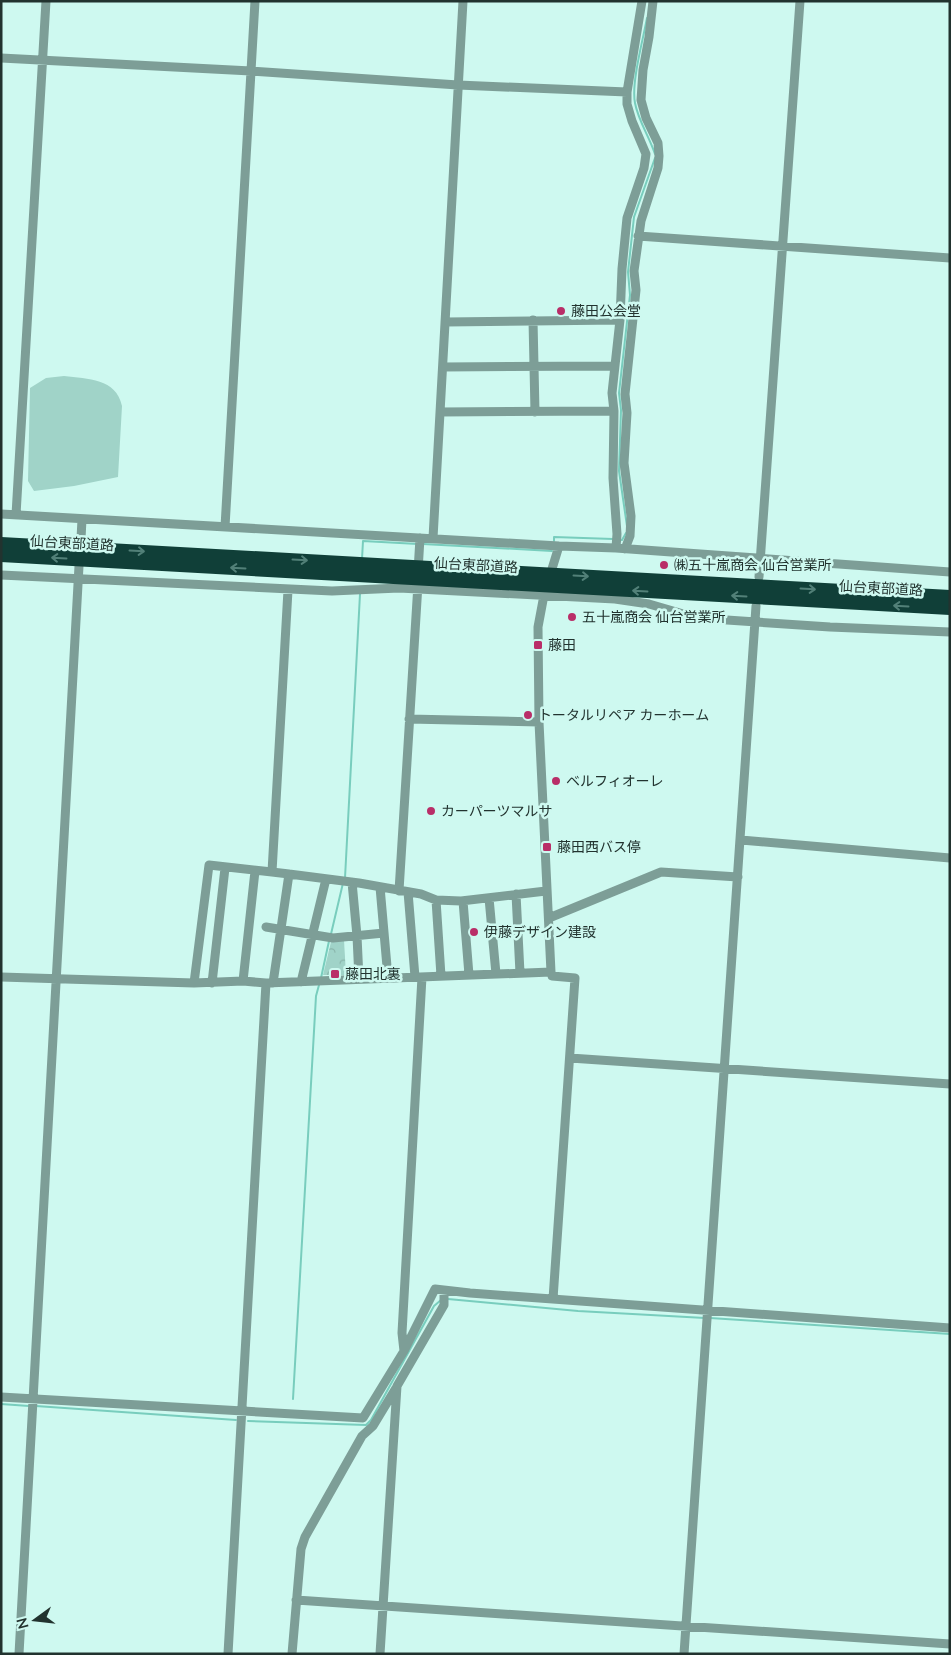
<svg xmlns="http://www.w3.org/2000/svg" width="951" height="1655" font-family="Lato,'Noto Sans JP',sans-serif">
<defs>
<pattern id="forest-crowns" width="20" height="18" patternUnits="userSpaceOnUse" patternTransform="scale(1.25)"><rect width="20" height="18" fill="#a0d3c8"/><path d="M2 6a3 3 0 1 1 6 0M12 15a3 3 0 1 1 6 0" fill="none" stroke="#8ab6ac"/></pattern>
</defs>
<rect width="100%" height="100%" fill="#cef9f0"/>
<path fill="url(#forest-crowns)" d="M344,940L346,975H323L331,942Z"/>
<path fill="#a0d3c8" d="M64,376C88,379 116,378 122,406L118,477L74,486L34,491L28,481L30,388L46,378Z"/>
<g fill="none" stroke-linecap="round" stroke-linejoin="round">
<path stroke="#78cdbd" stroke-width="2" d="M647,18C643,40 631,83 635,103C638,120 649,136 655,154
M627,526L619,471L621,410L619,393L630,295L628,272L634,217L655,158
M620,540H622L626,533
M554,541V537L613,539
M423,544L552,551
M362,559L363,541L418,544
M345,878L360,594
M331,934L343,883
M321,978L329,941
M448,1299L578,1311L705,1318
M710,1318L950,1334
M293,1399L316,996L319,985
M1,1404L29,1406
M36,1406L236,1420
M248,1421L366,1425L371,1420L434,1306L441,1300"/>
<path stroke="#7d9e97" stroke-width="9" d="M1,58L251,71L458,85L627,92
M638,236L950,258
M533,320L535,412
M620,320L622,269L627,218L644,168L646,154L632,121L627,104V92L642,1
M446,322L620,320L612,393L614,411L613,478L617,534L616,548
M443,367L615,366
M440,412L614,411
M1,514L559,546L616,548L950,572
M16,515L46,1
M225,527L255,1
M433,538L463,1
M81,539L82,519
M625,549L630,536L631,516L624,463L627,413L625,394L634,309L636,290L634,271L641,221L658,168L659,156L658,143L646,118L641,100L643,70L649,37L653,1
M418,571L420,538
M1,575L332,591L399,588L615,599L649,604L697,618L830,627L950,632
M759,577L800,1
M409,719L539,722
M741,840L950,858
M289,874L359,883L421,894L436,900L461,901L546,891
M352,882L357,936L359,979
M380,887L388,978
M399,891L418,584
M408,892L415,977
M516,894L520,973
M489,898L496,974
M436,900L441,976
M463,901L469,975
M549,918L661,872L738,877
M266,927L333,938L384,933
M551,972L552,976L575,978L553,1299
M1,977L194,983L243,981L266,983L551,972L539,722L538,627L544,595L559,546
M243,981L255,871
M301,982L326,879
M194,983L209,865L272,872
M212,983L225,868
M273,983L289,874L272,872L288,590
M570,1058L950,1084
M404,1351L435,1289L470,1293L950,1328
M1,1397L363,1418L404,1351L402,1333L422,977
M296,1600L950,1644
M19,1654L79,566
M228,1654L266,983
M292,1654L301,1549L305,1537L362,1436L373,1426L396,1388
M380,1654L397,1386L444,1305V1291
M684,1654L756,606"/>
<path stroke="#103f38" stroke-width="14" d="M1,544L950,597
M1,555L950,608"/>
</g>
<defs><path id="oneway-shaft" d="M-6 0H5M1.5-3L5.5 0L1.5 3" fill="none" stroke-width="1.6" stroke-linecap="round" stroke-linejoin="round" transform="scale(1.25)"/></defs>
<g stroke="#528078">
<use href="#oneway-shaft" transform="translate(137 551) rotate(3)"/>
<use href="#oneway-shaft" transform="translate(59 558) rotate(-177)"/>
<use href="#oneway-shaft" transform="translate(300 560) rotate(3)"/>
<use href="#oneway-shaft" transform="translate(238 568) rotate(-177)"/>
<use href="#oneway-shaft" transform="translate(581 576) rotate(3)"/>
<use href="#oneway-shaft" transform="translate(808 589) rotate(3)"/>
<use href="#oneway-shaft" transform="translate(640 591) rotate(-177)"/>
<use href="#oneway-shaft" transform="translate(739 596) rotate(-177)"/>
<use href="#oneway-shaft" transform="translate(901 606) rotate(-177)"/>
</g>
<g fill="#b92e68" stroke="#cef9f0" stroke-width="2">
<circle cx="561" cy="311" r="5"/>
<circle cx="664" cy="565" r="5"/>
<circle cx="572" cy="617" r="5"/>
<rect x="533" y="640" width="10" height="10" rx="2.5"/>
<circle cx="528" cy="715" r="5"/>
<circle cx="556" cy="781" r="5"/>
<circle cx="431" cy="811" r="5"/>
<rect x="542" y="842" width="10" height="10" rx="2.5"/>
<circle cx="474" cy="932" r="5"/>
<rect x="330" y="969" width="10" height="10" rx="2.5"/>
</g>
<g text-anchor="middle" stroke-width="5" stroke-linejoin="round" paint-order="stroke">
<g font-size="14" fill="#22332f" stroke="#cef9f0" text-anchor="start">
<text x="571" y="316">藤田公会堂</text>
<text x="674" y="570">㈱五十嵐商会 仙台営業所</text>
<text x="582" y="622">五十嵐商会 仙台営業所</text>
<text x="548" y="650">藤田</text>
<text x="538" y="720">トータルリペア カーホーム</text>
<text x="566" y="786">ベルフィオーレ</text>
<text x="441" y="816">カーパーツマルサ</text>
<text x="557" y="852">藤田西バス停</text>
<text x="484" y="937">伊藤デザイン建設</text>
<text x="345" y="979">藤田北裏</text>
</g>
<g font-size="14" fill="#22332f" stroke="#cef9f0">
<text transform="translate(72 543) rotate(3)" y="5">仙台東部道路</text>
<text transform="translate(476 565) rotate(3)" y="5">仙台東部道路</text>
<text transform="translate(881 588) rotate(3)" y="5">仙台東部道路</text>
</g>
</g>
<rect width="951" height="1655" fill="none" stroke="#22332f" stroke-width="5"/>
<g transform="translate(35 1620) rotate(255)" stroke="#cef9f0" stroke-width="4" paint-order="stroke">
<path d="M0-4L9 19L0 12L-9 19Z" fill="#22332f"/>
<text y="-8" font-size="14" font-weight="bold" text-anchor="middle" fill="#22332f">N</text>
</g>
</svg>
